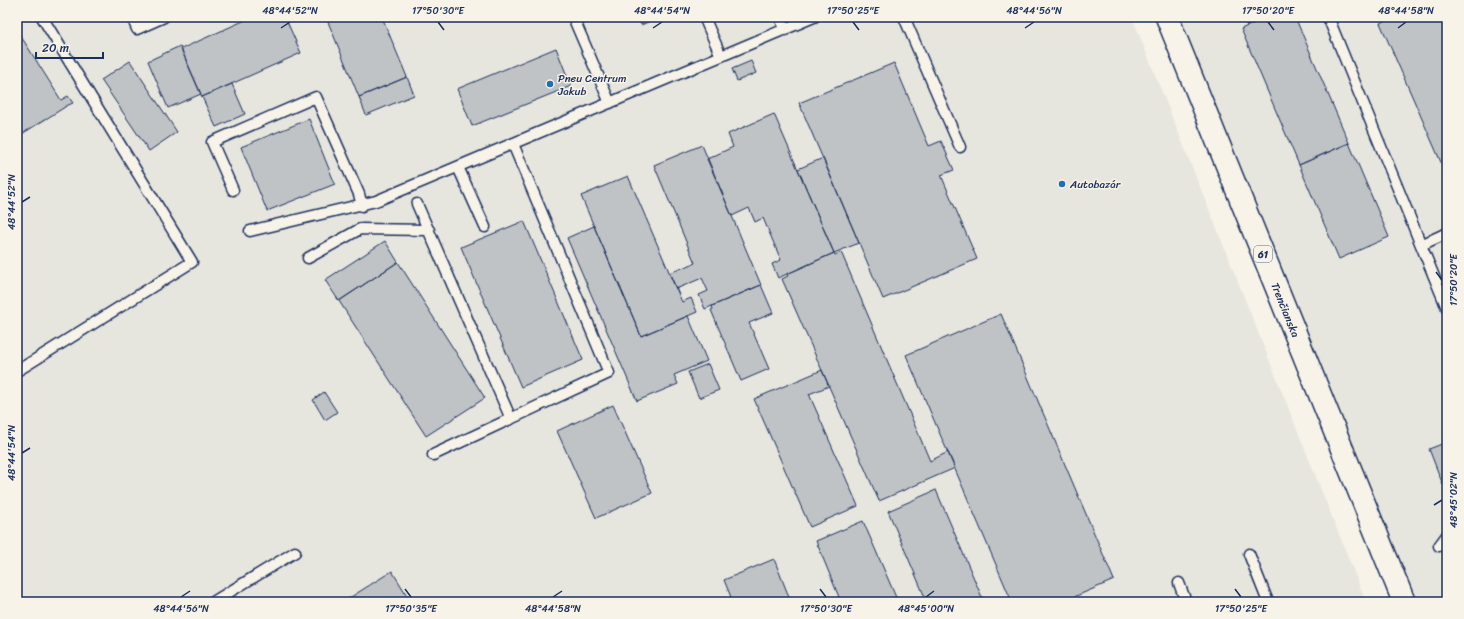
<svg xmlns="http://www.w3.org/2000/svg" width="1464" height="619" font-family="Sriracha,sans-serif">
<rect width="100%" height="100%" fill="#f7f3e8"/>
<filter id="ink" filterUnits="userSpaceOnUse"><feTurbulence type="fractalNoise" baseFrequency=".025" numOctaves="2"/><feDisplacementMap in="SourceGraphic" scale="8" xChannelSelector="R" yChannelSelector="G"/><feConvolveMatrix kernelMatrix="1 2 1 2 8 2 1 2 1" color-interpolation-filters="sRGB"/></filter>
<g filter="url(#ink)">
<path fill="#e6e5de" d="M17,17H1132L1366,602H17Z
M1154,17H1447V602H1396Z"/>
<path fill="#c0c3c5" stroke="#1b2f5e" d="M252,17H285L301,53L202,97L181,49Z
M326,17H382L407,77L359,97Z
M638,17H660L641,25Z
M1243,17H1268L1247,26Z
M1268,17H1295L1349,143L1299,165L1241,29Z
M1394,17H1447V176L1380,23Z
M17,30L61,100L68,96L73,103L66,106H65V107L17,137Z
M180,46L201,94L168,108L148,61Z
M556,48L571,86L472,126L457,89Z
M130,61L177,132L149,151L101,80Z
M751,61L756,73L737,81L732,69Z
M894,63L929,146L941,141L954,170L941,175L977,259L883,299L799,103Z
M407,77L414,95L366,115L359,97Z
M232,84L245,114L216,127L202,97Z
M774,114L834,253L778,278L772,264L781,260L763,218L755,222L749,208L732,216L707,159L733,147L728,134Z
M309,119L335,184L267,211L241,147Z
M1349,143L1389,237L1339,259L1299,165Z
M702,145L761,285L705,309L699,295L708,291L702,278L676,289L669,273L695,263L654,165Z
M823,158L859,243L834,253L798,169Z
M628,176L682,302L691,298L697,312L641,336L581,196Z
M524,221L583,360L521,387L461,247Z
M594,226L641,336L688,316L707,361L674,375L678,384L637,401L567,238Z
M385,241L398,262L339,301L325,280Z
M841,252L930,461L948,452L955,468L879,501L782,279L788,276L787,274L834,253L835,255Z
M398,262L485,398L426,436L339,301Z
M761,285L773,313L749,323L769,369L741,381L711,310L713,309L712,306Z
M1001,314L1114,580L1062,602H1012L906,355Z
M708,364L719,390L699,398L688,372Z
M822,370L829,386L809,394L858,506L810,527L754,399Z
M324,392L337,412L325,420L313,400Z
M613,405L652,493L596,518L557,431Z
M1447,442V484L1443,485L1429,449Z
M936,490L984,602H927L888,511Z
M863,521L898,602H841L816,541Z
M774,559L791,602H733L724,580Z
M392,571L411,602H343Z"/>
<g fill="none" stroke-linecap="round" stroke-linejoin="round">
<defs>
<path id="service" d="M132,17L137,29L164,17
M573,17L610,103
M704,17L721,56
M780,17L785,30
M904,17L960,147
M1328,17L1421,245L1447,233
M458,167L485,227
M233,190L212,142L316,97L359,194L362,206
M417,204L511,419
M250,231L376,201L814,17
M1421,245L1447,308
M308,258L360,229L429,230
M17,371L192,262L42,17
M433,455L609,373L513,144
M1439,546L1447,535
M1249,554L1268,602
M1179,583L1186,602
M213,602L295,552"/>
<g id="primary">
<path id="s1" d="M1167,17L1404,602"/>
</g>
</defs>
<use href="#service" stroke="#1b2f5e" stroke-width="13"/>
<use href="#primary" stroke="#1b2f5e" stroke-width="25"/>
<use href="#service" stroke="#f7f3e8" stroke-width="10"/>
<use href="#primary" stroke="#f7f3e8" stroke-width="22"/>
</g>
</g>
<path fill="none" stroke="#1b2f5e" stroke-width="1.5" d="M438,22L444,30M853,22L859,30M1268,22L1274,30M281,28L290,22M653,28L662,22M1025,28L1034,22M1398,28L1406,22M22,202L30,197M1436,272L1442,280M22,453L30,448M1434,505L1442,500M405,589L411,597M820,589L826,597M1235,589L1241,597M181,597L190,591M553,597L562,591M926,597L934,591"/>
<g fill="#1f6fb2" stroke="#f7f3e8" stroke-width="1.5">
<circle cx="550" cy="84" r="4"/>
<circle cx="1062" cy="184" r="4"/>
</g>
<g text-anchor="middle" stroke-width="3" stroke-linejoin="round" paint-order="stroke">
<rect fill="#f7f3e8" stroke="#5d6a87" stroke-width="1" x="1254" y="246" width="18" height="16" rx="3"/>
<g font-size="10" font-weight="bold" fill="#1b2f5e">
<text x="1263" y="258">61</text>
</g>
<g font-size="11" fill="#1b2f5e" stroke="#f7f3e8" text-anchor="start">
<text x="558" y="82">Pneu Centrum<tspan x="558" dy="13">Jakub</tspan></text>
<text x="1070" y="188">Autobazár</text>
</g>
<g font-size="11" fill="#1b2f5e" stroke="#f7f3e8">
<text dy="4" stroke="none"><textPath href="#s1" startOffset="316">Trenčianska</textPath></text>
</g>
</g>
<rect width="1464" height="619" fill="none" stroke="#f7f3e8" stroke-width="44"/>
<path d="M36 52v6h67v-6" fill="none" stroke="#1b2f5e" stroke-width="2"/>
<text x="42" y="52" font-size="12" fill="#1b2f5e" stroke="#f7f3e8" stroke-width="3" paint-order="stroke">20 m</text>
<rect x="22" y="22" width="1420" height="575" fill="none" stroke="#1b2f5e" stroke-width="1.5"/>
<g font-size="10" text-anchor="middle" fill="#1b2f5e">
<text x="290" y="14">48°44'52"N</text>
<text x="438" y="14">17°50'30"E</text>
<text x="662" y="14">48°44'54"N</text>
<text x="853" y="14">17°50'25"E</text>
<text x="1034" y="14">48°44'56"N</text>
<text x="1268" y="14">17°50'20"E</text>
<text x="1406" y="14">48°44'58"N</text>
<text transform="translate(11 202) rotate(-90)" y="4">48°44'52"N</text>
<text transform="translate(1453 280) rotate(-90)" y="4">17°50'20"E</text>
<text transform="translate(11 453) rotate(-90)" y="4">48°44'54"N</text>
<text transform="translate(1453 500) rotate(-90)" y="4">48°45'02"N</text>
<text x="181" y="612">48°44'56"N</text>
<text x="411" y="612">17°50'35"E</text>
<text x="553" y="612">48°44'58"N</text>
<text x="826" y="612">17°50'30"E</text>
<text x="926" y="612">48°45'00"N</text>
<text x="1241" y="612">17°50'25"E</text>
</g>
</svg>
